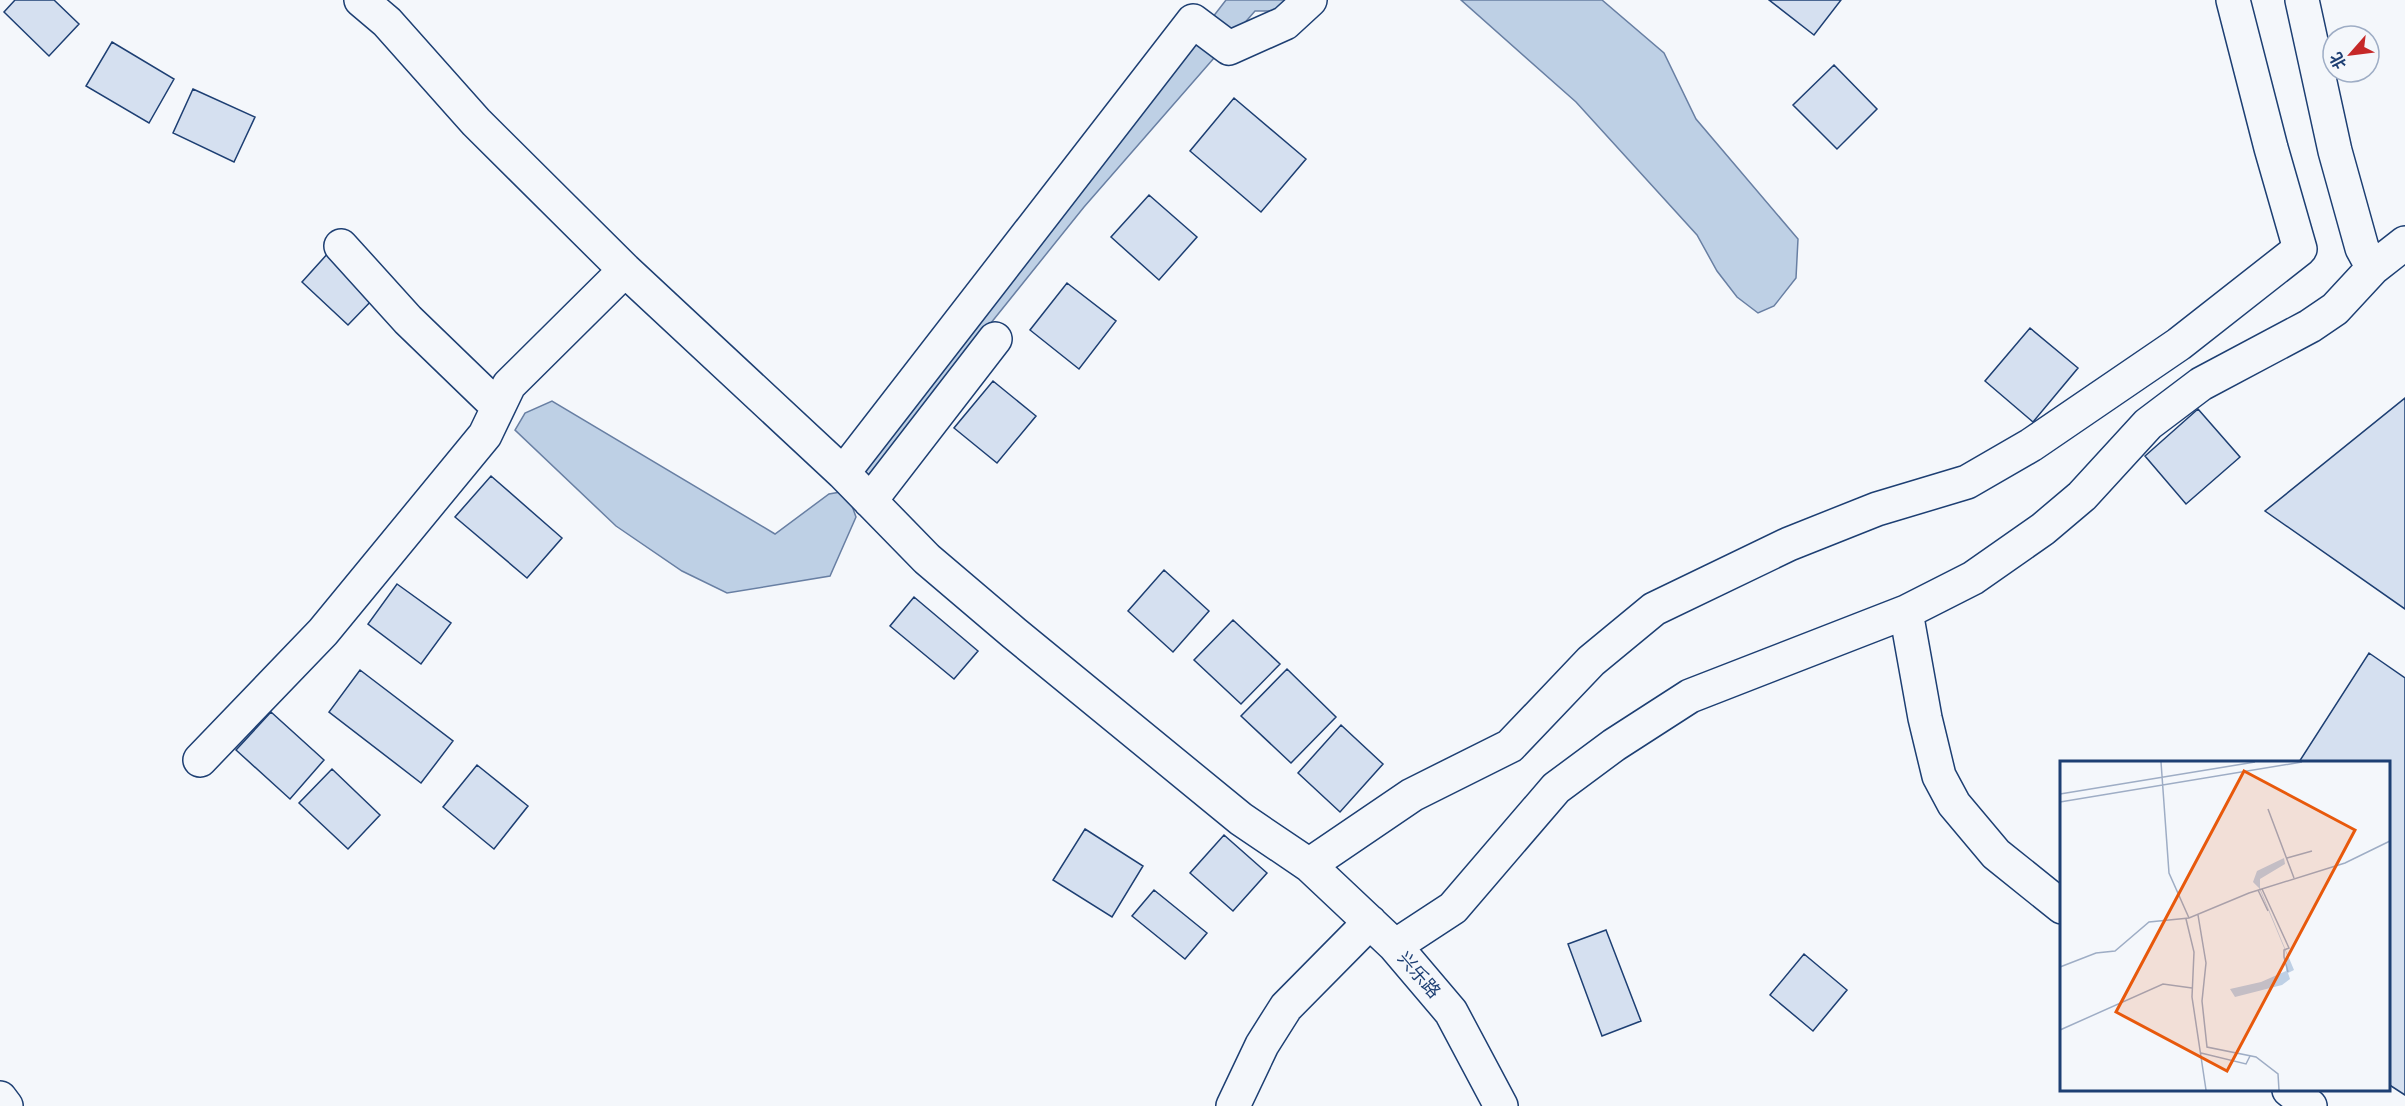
<svg xmlns="http://www.w3.org/2000/svg" width="2405" height="1106" font-family="Signika,'Noto Sans SC',sans-serif">
<rect width="100%" height="100%" fill="#f4f7fb"/>
<path fill="#bed0e5" stroke="#687fa3" stroke-width="1.5" d="M1226,0H1288L1276,11H1255L1084,207L962,359L851,503L856,517L830,576L727,593L682,571L616,526L515,430L525,413L552,401L775,534L829,494L846,491Z
M1461,0H1602L1664,53L1696,119L1798,239L1796,278L1774,306L1758,313L1737,297L1717,271L1697,235L1576,102Z"/>
<path fill="#d5e0f0" stroke="#1d3f73" stroke-width="1.5" d="M15,0H54L79,24L49,56L4,12Z
M1769,0H1841L1814,35Z
M112,42L174,79L149,123L86,86Z
M1834,65L1877,109L1837,149L1793,105Z
M193,89L255,117L234,162L173,133Z
M1234,98L1306,159L1261,212L1190,151Z
M1149,195L1197,237L1159,280L1111,237Z
M330,251L377,295L348,325L302,282Z
M1067,283L1116,321L1079,369L1030,330Z
M2030,328L2078,368L2033,422L1985,381Z
M993,381L1036,416L997,463L954,428Z
M2405,398V609L2265,511Z
M2198,409L2240,457L2186,504L2145,456Z
M491,476L562,538L527,578L455,517Z
M1164,570L1209,611L1173,652L1128,611Z
M397,584L451,623L421,664L368,624Z
M914,597L978,651L954,679L890,626Z
M1233,620L1280,664L1241,704L1194,660Z
M2369,653L2405,678V1095L2388,1084V762H2299Z
M1287,669L1336,717L1291,763L1241,716Z
M360,670L453,741L421,783L329,712Z
M271,712L324,760L290,799L236,750Z
M1341,725L1383,764L1340,812L1298,773Z
M477,765L528,806L494,849L443,807Z
M332,769L380,815L348,849L299,803Z
M1085,829L1143,866L1112,917L1053,880Z
M1224,835L1267,873L1233,911L1190,873Z
M1154,890L1207,933L1185,959L1132,916Z
M1606,930L1641,1021L1602,1036L1568,944Z
M1804,954L1847,990L1813,1031L1770,995Z"/>
<g fill="none" stroke-linecap="round" stroke-linejoin="round">
<defs>
<path id="minor" d="M361,0L387,22L476,122L625,270L843,473L927,559L1014,633L1241,819L1309,865L1395,946L1451,1012L1501,1106
M2302,0L2335,151L2362,248L2373,268
M341,246L408,320L498,407
M843,473L1193,21L1229,48L1285,23L1310,0
M870,501L995,339
M1906,612L1925,718L1939,776L1954,804L1996,854L2062,907
M200,760L323,632L485,435L509,385L625,270
M1309,865L1412,795L1510,746L1591,661L1654,609L1789,544L1877,509L1967,482L2031,445L2179,344L2300,249L2271,148L2233,0
M1395,946L1453,908L1556,788L1614,745L1690,696L1906,612L1973,578L2043,529L2082,496L2148,424L2201,384L2310,326L2335,309L2373,268L2405,243
M2289,1090L2310,1106
M1233,1106L1262,1045L1286,1007L1370,922"/>
<path id="major" d="M0,1098L6,1106"/>
</defs>
<use href="#minor" stroke="#1d3f73" stroke-width="36"/>
<use href="#major" stroke="#1d3f73" stroke-width="36"/>
<use href="#minor" stroke="#f4f7fb" stroke-width="33"/>
<use href="#major" stroke="#f4f7fb" stroke-width="33"/>
</g>
<g text-anchor="middle" stroke-width="4.5" stroke-linejoin="round" paint-order="stroke">
<g font-size="18" fill="#1d3f73" stroke="#f4f7fb">
<text transform="translate(1419 975) rotate(49)" y="6">兴乐路</text>
</g>
</g>
<g transform="translate(2060 761)">
<rect width="330" height="330" fill="#f4f7fb"/>
<path d="M224,97L225,103L200,118V127L234,209L228,212L230,218L222,224L175,236L170,228L201,221L226,210L227,194L199,127L193,121L197,110Z" fill="#bed0e5"/>
<path fill="none" stroke="#9eadc5" stroke-width="1.5" d="M101,1L109,112L129,157M0,33L195,1M0,41L242,1M208,48L234,117M227,97L252,90M202,128L229,187L224,189V196L228,211M198,129L208,150M138,154L146,202L142,240L147,286L196,296L218,313L219,329M126,158L134,191L132,236L146,329M0,206L36,192L55,190L89,161L129,157L189,132L285,102L330,80M0,269L103,223L132,227M141,292L186,303L190,295"/>
<path fill="#e8590c" fill-opacity="0.15" stroke="#e8590c" stroke-width="3" d="M184,10L295,69L167,310L56,251Z"/>
<rect width="330" height="330" fill="none" stroke="#1d3f73" stroke-width="3"/>
</g>
<g transform="translate(2351 54) rotate(242)"><circle r="28" fill="#f4f7fb" stroke="#9eadc5" stroke-width="1.5"/>
<path d="M0-4.5L10 22L0 15L-10 22Z" fill="#c62828"/>
<text y="-9" font-size="16" font-weight="bold" text-anchor="middle" fill="#1d3f73">北</text>
</g>
</svg>
